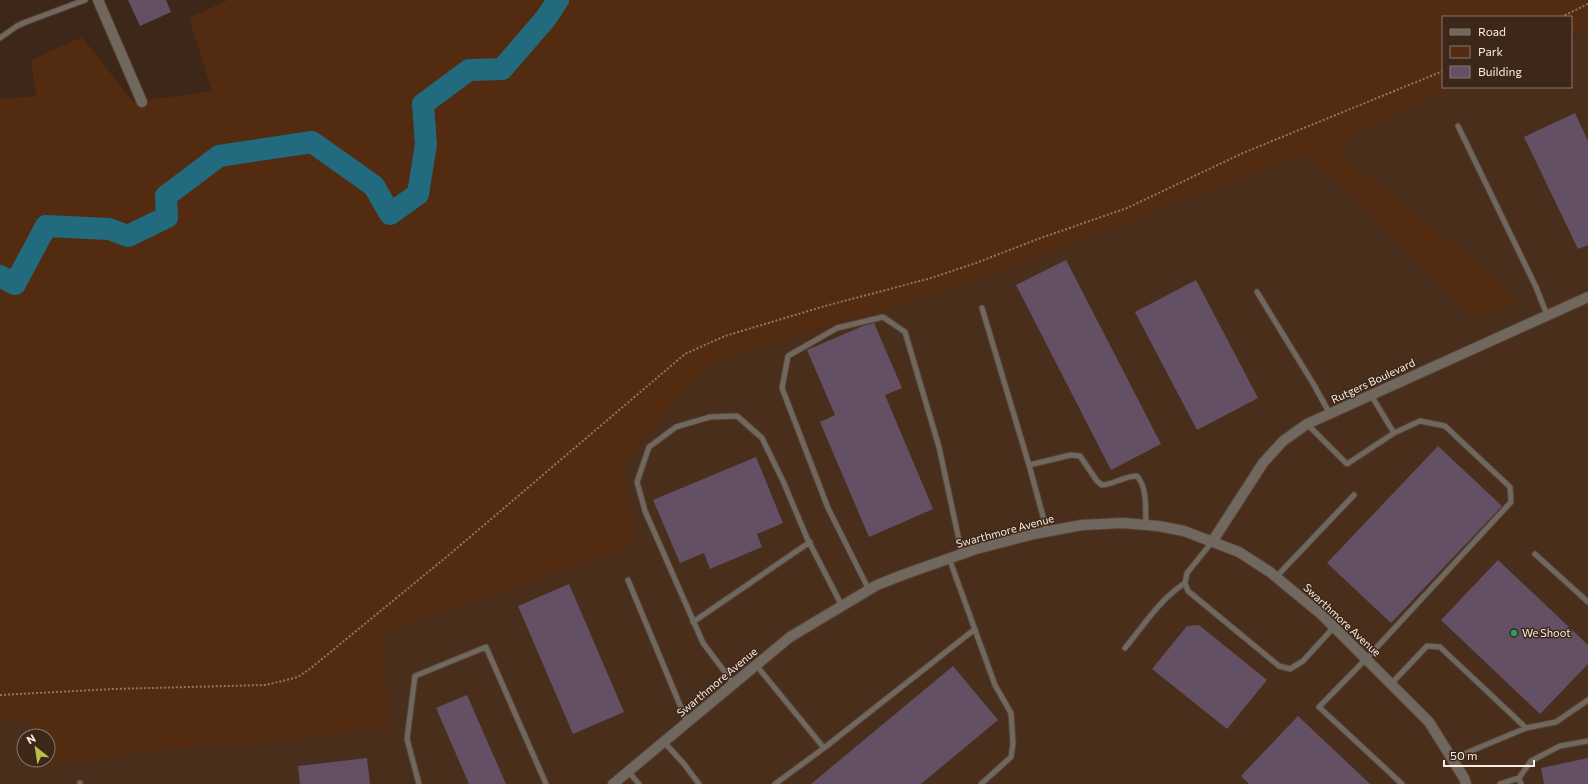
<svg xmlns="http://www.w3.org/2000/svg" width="1588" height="784" font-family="Commissioner,sans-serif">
<rect width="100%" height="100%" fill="#3c2719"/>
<path fill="#4a2e1c" d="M1588,26V784H0V722L32,721L36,736H24V760H42L43,765L182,748L390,727L381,634L636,544L622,468L661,416L714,362L960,286L1329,144L1454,87H1571V34Z"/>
<path fill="#522b10" d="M228,0H1588V26L1571,34V17H1443V87H1454L1354,133L1343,157L1498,280L1515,302L1474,318L1352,193L1303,154L960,286L714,362L661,416L622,468L636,544L381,634L390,727L279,741L182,748L43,765L42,760H48V736H36L32,721L0,722V99L36,96L31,60L82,37L133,102L212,91L189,18Z"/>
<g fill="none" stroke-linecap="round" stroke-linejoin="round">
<path stroke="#226b7f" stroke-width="22" d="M0,276L15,284L46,226L109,229L128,236L167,217L166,196L219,156L312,142L374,186L390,214L418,194L426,144L423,104L469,70L502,69L546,18L558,0"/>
</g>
<path fill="#635064" d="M128,0H166L171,12L140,26Z
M1575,113L1588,141V245L1578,249L1524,137Z
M1066,260L1161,444L1111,470L1016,285Z
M1196,280L1258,398L1197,430L1135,312Z
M874,323L902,388L885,395L933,509L869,537L820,422L835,415L807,350L863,326Z
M1438,446L1502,506L1391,623L1327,563Z
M756,457L783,523L757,534L762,547L710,569L704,553L680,563L653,500Z
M1498,560L1588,645V664L1540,714L1441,620Z
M569,584L624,712L573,734L518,606Z
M1199,625L1267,680L1227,729L1152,669L1187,626Z
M953,666L998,720L921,784H811Z
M467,695L506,784H469L436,708Z
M1298,716L1370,784H1249L1241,776Z
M367,758L370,784H300L298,766Z
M1588,758V784H1544L1541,768Z"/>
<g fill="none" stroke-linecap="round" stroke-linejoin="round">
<defs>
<path id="service" d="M0,38L17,26L26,22L85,0
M1458,126L1536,287L1547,315
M1257,292L1314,385L1330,414
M982,308L1029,465L1047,531
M1307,424L1347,464L1394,433L1371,395
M1394,433L1420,421L1445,426L1510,487L1511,502L1366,659L1319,707L1402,784
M1029,465L1071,455L1080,456L1097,481L1102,485C1115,484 1124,476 1137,476C1148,489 1145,509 1146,525
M1212,542L1187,573L1185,583L1188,591L1279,666L1290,669L1303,661L1334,627
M1535,554L1588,602
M949,558L995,685L1011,713L1013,744L1011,757L981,784
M1276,577L1354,495
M628,580L687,722
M869,590L828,508L782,388L788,356L837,328L883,317L905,332L939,447L962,554
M693,622L810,542
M1125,648C1144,625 1160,599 1185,583
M756,665L824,748
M734,684L703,643L645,511L637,482L649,447L676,427L710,417L737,416L762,438L783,481L807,538L842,606
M1391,684L1427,646L1440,647L1526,728
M664,742L684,764L699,784
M1452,759L1526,728L1556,722L1588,700
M628,771L639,784
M1519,778L1521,784
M80,783V784
M419,784L407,739L415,676L486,647L546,784
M775,784L824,748L975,629
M1500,784L1519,778L1531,761L1560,746L1588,741"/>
<path id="minor" d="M98,0L142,102
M1212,542L1263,463L1283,441L1307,424L1588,297
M613,784L790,637L877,585L905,574L976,549L1034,534L1082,525L1123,523L1158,526L1184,531L1239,552L1270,572L1322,615L1429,722L1464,778L1466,784"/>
</defs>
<use href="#service" stroke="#574335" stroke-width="7"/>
<use href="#minor" stroke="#574335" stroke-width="12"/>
<path stroke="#8b786d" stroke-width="2" stroke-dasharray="2 2" stroke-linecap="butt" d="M1561,17L1588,4
M0,695L113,689L266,685L298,677L311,668L450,554L685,354L725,336L825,306L928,279L976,263L1038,239L1127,208L1243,153L1443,71"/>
<use href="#service" stroke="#70675e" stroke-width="5"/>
<use href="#minor" stroke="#70675e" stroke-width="10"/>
</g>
<circle fill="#2e9e5b" stroke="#3c2719" stroke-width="1.5" cx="1514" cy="633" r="4"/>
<g text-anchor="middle" stroke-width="3" stroke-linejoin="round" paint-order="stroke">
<g font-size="11" fill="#faece3" stroke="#3c2719">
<text transform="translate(1373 381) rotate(-25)" y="4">Rutgers Boulevard</text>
<text transform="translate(1005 531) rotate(-15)" y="4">Swarthmore Avenue</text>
<text transform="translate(1342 620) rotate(43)" y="4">Swarthmore Avenue</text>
<text transform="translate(717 682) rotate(-40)" y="4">Swarthmore Avenue</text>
</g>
<g font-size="11" fill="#faece3" stroke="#3c2719" text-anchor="start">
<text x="1522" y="637">We Shoot</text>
</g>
</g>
<rect x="1442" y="16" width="130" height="72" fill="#3c2719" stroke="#88766a"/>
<rect x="1450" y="29" width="20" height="6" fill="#70675e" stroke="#88766a"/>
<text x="1478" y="36" font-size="12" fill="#faece3">Road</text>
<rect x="1450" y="46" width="20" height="12" fill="#522b10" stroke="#88766a"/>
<text x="1478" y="56" font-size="12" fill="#faece3">Park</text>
<rect x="1450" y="66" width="20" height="12" fill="#635064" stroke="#88766a"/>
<text x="1478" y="76" font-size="12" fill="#faece3">Building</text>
<g transform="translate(36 748) rotate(330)"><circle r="19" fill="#3c2719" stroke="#88766a"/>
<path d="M0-3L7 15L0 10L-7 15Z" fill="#b8c147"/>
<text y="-6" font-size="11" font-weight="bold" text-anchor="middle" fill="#faece3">N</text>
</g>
<path d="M1444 760v6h90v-6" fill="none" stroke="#faece3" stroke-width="2"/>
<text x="1450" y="760" font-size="12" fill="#faece3" stroke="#3c2719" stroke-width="3" paint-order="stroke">50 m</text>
</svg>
